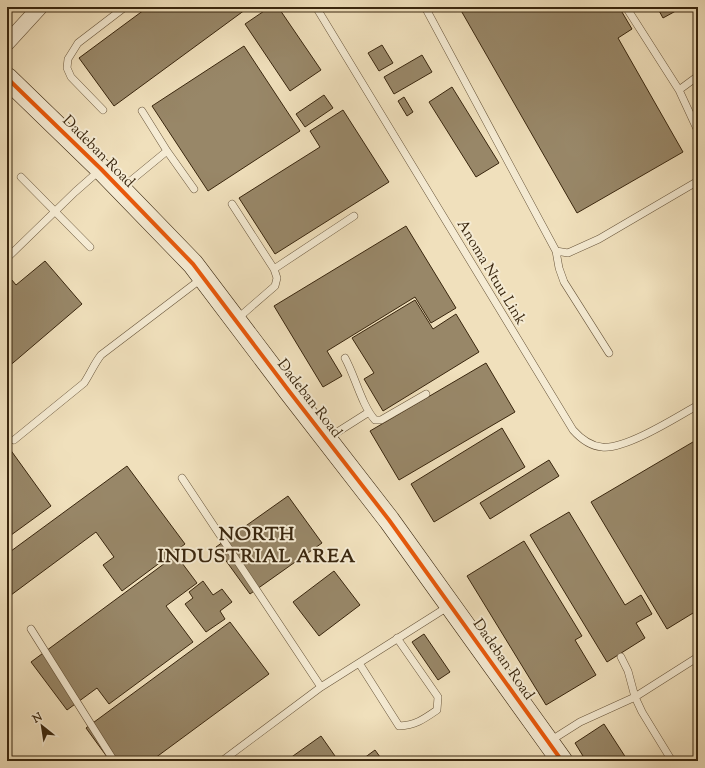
<svg xmlns="http://www.w3.org/2000/svg" width="705" height="768" font-family="'Sorts Mill Goudy',serif">
<rect width="100%" height="100%" fill="#f0e0bc"/>
<filter id="stains"><feTurbulence type="fractalNoise" baseFrequency=".005" numOctaves="4"/><feColorMatrix values="0 0 0 0 .2 0 0 0 0 .09 0 0 0 0 .02 0 0 0 .5 -.17"/></filter>
<radialGradient id="worn" r=".72"><stop offset=".6" stop-color="#630" stop-opacity="0"/><stop offset="1" stop-color="#630" stop-opacity=".3"/></radialGradient>
<path fill="#988768" stroke="#39260e" d="M148,7H249L114,106L79,58Z
M270,7H278L321,70L290,91L245,24Z
M459,7H619L632,29L618,38L683,152L577,213Z
M657,7H683L663,18Z
M382,45L393,63L379,71L368,53Z
M244,46L300,131L208,191L152,106Z
M422,55L432,72L394,94L384,77Z
M452,87L499,163L476,177L429,102Z
M324,95L333,108L305,127L296,114Z
M404,97L413,112L407,116L398,101Z
M343,110L389,182L275,254L239,198L320,147L310,131Z
M406,226L456,308L431,323L415,297L327,351L342,376L323,387L274,306Z
M45,261L82,304L7,368V274L16,285Z
M415,300L433,329L456,314L479,352L383,411L364,379L374,373L352,338Z
M486,363L515,412L399,480L370,431Z
M502,428L525,467L434,522L411,484Z
M698,439V610L667,629L591,502Z
M7,445L51,506L7,538Z
M549,460L559,476L490,519L480,503Z
M127,466L185,544L122,591L103,565L114,557L96,532L7,598V554Z
M288,496L322,543L250,594L216,547Z
M569,512L625,605L641,595L652,614L636,623L645,638L607,662L530,535Z
M524,541L582,636L575,640L596,675L546,705L467,576Z
M176,555L197,583L166,606L193,642L109,704L97,688L67,710L31,662Z
M334,571L360,605L319,636L293,602Z
M203,581L213,595L222,589L232,602L220,611L225,619L206,632L185,604L193,598L189,592Z
M230,622L269,674L151,761H110L86,728Z
M424,634L450,672L438,680L412,642Z
M604,724L628,761H586L575,743Z
M321,736L335,756L327,761H286Z
M375,750L383,761H360Z"/>
<g fill="none" stroke-linecap="round" stroke-linejoin="round">
<defs>
<path id="lane" d="M316,7L573,430C581,439 590,446 602,447C625,450 677,417 698,405
M425,7L556,251L568,253L599,239L698,181
M626,7L679,90
M698,76L679,90L698,131
M103,110L71,77L67,68L68,59L78,43L125,7
M142,111L167,151L194,189
M21,177L90,247
M122,188L167,151
M232,204L274,269L277,278L275,286L237,319
M556,251L559,268L564,282L609,353
M7,258L75,192L100,170
M274,269L354,216
M345,358C355,376 362,406 375,420H381L426,394
M328,438L369,412
M14,440L84,383C90,374 94,364 101,355L201,279
M182,478L321,687
M31,629L114,761
M621,657L628,671L635,697L642,712L672,761
M359,663L399,726C416,725 424,719 437,710L438,697L397,638
M550,741L580,722L635,697L698,657
M222,761L321,687L449,606"/>
<path id="street" d="M7,43L40,7"/>
<path id="secondary" d="M7,78L101,169L193,264L289,391L389,520L562,761"/>
</defs>
<use href="#lane" stroke="#67543a" stroke-width="8"/>
<use href="#street" stroke="#67543a" stroke-width="16"/>
<use href="#secondary" stroke="#39260e" stroke-width="22"/>
<use href="#lane" stroke="#f5ebd3" stroke-width="7"/>
<use href="#street" stroke="#f5ebd3" stroke-width="15"/>
<use href="#secondary" stroke="#f5ebd3" stroke-width="21"/>
<defs>
<path id="cycleway" d="M7,78L101,169L193,264L289,391L389,520L562,761"/>
</defs>
<use href="#cycleway" stroke="#f5ebd3" stroke-width="6"/>
<use href="#cycleway" stroke="#e8590c" stroke-width="4"/>
</g>
<g text-anchor="middle" stroke-width="4" stroke-linejoin="round" paint-order="stroke">
<g font-size="15" fill="#39260e" stroke="#f5ebd3">
<text transform="translate(99 151) rotate(45)" y="5">Dadeban Road</text>
<text transform="translate(492 272) rotate(59)" y="5">Anoma Ntuu Link</text>
<text transform="translate(310 398) rotate(52)" y="5">Dadeban Road</text>
<text transform="translate(504 659) rotate(55)" y="5">Dadeban Road</text>
</g>
<g font-size="19" font-weight="bold" letter-spacing="1" fill="#39260e" stroke="#f5ebd3">
<text x="257" y="540">NORTH<tspan x="257" dy="22">INDUSTRIAL AREA</tspan></text>
</g>
</g>
<rect width="705" height="768" fill="none" stroke="#f0e0bc" stroke-width="24"/>
<rect x="8" y="8" width="689" height="752" fill="none" stroke="#39260e" stroke-width="2"/>
<rect x="12" y="12" width="681" height="744" fill="none" stroke="#39260e"/>
<g transform="translate(42 726) rotate(330)" stroke="#f5ebd3" stroke-width="3" paint-order="stroke">
<path d="M0-3L7 15L0 10L-7 15Z" fill="#39260e"/>
<text y="-6" font-size="11" font-weight="bold" text-anchor="middle" fill="#39260e">N</text>
</g>
<rect width="100%" height="100%" filter="url(#stains)"/>
<rect width="100%" height="100%" fill="url(#worn)"/>
</svg>
